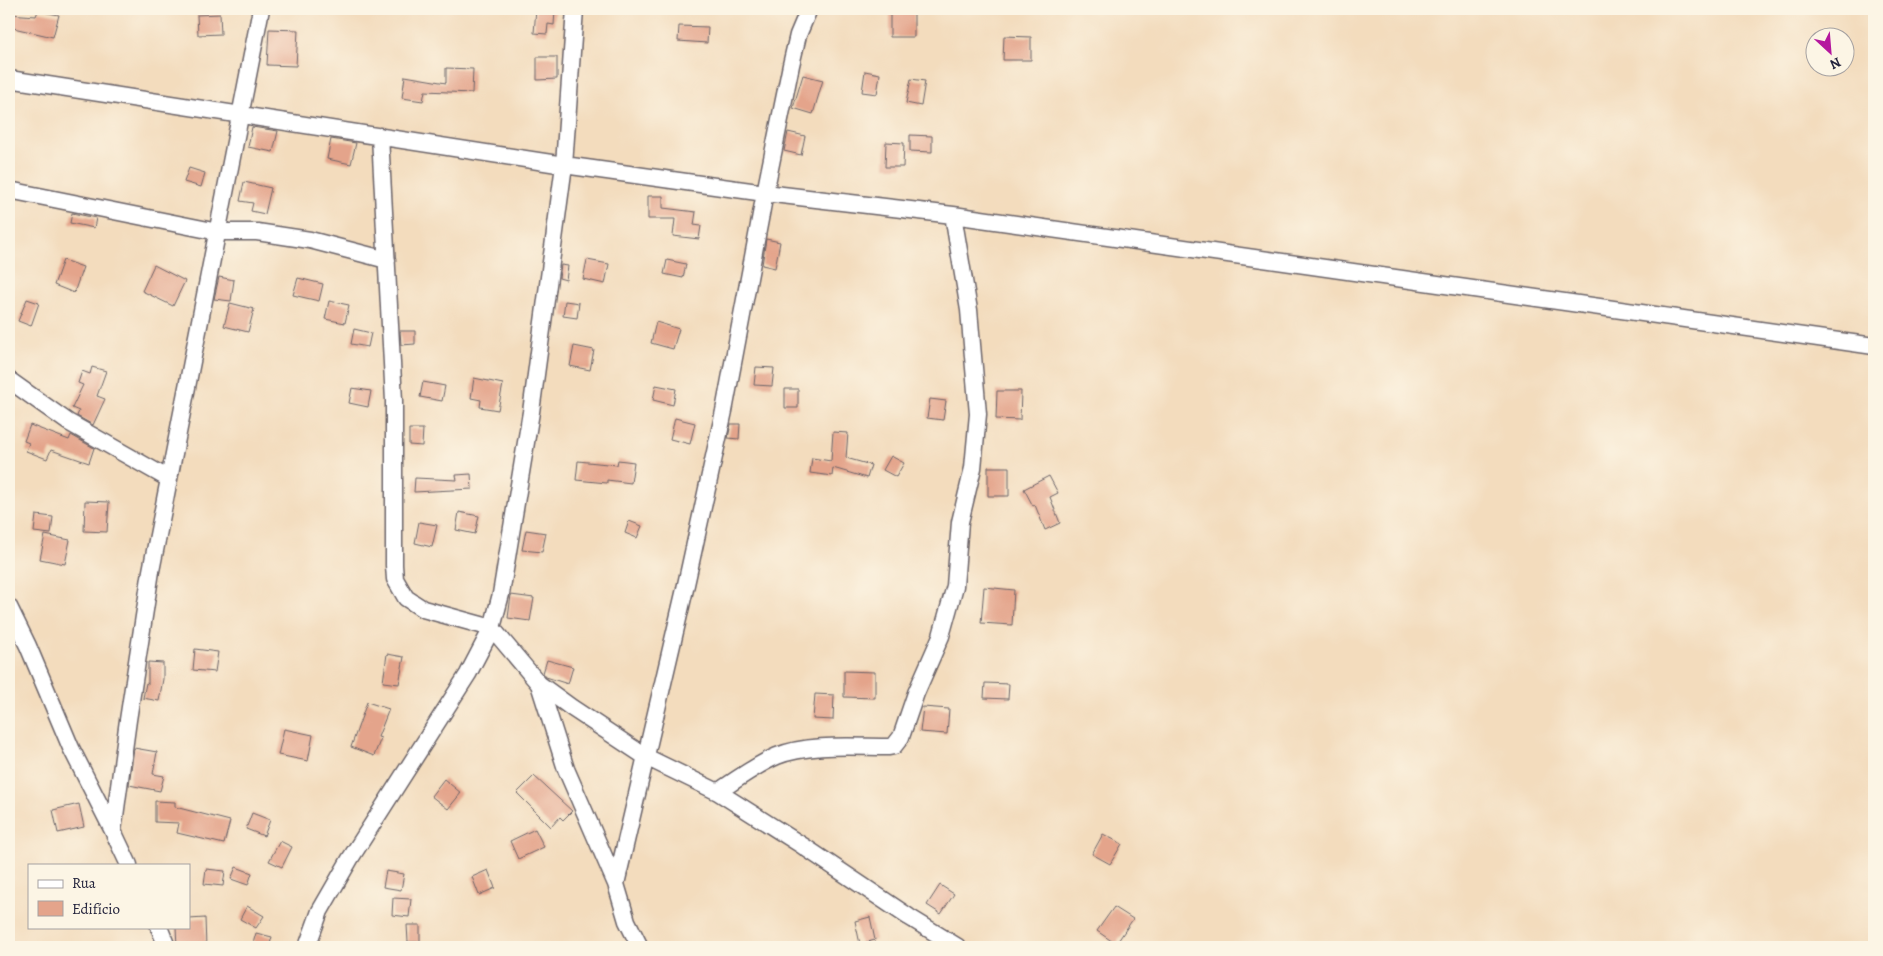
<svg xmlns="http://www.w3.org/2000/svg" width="1883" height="956" font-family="Alegreya,serif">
<rect width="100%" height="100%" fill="#fcf5e5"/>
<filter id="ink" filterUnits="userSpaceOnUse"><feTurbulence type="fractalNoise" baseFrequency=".02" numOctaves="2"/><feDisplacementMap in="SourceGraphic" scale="10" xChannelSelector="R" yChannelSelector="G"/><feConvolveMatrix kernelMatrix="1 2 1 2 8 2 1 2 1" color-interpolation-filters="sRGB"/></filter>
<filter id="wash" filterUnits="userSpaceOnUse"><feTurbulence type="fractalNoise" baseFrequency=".0096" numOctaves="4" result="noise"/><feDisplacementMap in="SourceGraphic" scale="20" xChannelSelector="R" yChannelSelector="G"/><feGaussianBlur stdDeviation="1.12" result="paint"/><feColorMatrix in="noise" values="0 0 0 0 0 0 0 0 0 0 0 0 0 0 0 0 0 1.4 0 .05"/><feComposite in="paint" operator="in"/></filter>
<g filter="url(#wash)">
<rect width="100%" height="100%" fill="#f3dcbd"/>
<g id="blocks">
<path fill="#e4a48b" d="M536,9L555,10L554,25L548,24L547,34L534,33Z
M890,9H914V37H890Z
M38,11L59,15L53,37L9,27V14L36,16Z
M220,14L221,34L198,35L197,15Z
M679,26L708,27L707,43L678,41Z
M269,29L298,30L296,66L267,65Z
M1004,36L1031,37V60H1003Z
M537,57H557V79L537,80Z
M446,68L473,69L472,93L425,91L423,101L402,98L405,76L446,83Z
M865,71L880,74L877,94L862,92Z
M803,75L823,80L813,114L793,108Z
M911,79L925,81L921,106L906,103Z
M252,127L278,131L273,152L248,147Z
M788,132L805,136L801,155L784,151Z
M910,135L932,136V152L910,151Z
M331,139L356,143L351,164L327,159Z
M886,142L904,143L903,167H885Z
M189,168L205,173L201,187L184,182Z
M244,182L271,188L265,214L251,211L253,203L240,201Z
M648,196H663V208L696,212L694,225L701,226L699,239L673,236L675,219H648Z
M72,213L96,218L94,228L70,223Z
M766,239L780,242L775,268L762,265Z
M63,260L83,267L74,293L54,285Z
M587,260L609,264L605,284L583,279Z
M667,260L686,264L683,278L664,274Z
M154,265L185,281L173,306L142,291Z
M561,265L568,266L566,280L559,278Z
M219,277L234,280L231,301L214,299Z
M298,278L323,284L319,301L293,295Z
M27,299L39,303L31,326L18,321Z
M329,301L349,305L345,323L325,319Z
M565,301L579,303L577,318L563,316Z
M230,303L254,309L248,332L224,326Z
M656,322L679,329L673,349L651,343Z
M354,329L371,333L368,347L351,344Z
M400,331H415V344L401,345Z
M574,346L594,350L590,370L570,366Z
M92,367L106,371L97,396L105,399L93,425L77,416L79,411L72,408L83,385L78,383L82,371L90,374Z
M756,367L774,368L772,386L754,385Z
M474,378L503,384L498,410L480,407L481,400L471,398Z
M423,382L445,386L442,401L420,397Z
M656,385L676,389L673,405L653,400Z
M352,388L371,391L368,407L349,403Z
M785,389H798V408H785Z
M997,391H1021L1020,420L996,419Z
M930,399L946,401L943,420L927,418Z
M675,418L695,423L690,444L670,439Z
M731,424H740L739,439L728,438Z
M30,425L69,440L71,435L94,448L89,463L51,450L47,459L26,451L29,443L24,441Z
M409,429H423L422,446L409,445Z
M833,432L848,433L846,458L871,465L867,478L833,468L832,476L810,473L812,458L831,461Z
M891,456L904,463L896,477L883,470Z
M618,460L634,462L631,483L607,480V483L576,480L578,461L617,465Z
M988,467H1009V496H988Z
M471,474L472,489L414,492L415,478L457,480L456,475Z
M1049,476L1058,493L1050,497L1060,523L1045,530L1035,505L1033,506L1024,489Z
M85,501L109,502L107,532L84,531Z
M459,512L479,516L475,534L456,530Z
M36,515L53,517L51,534L34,532Z
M629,521L642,526L637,538L625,533Z
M419,522L437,525L432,547L415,543Z
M526,530L546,533L542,552L522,550Z
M45,535L70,540L65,564L40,559Z
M984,587L1014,590L1012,625L981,623Z
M511,595L534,598L530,621L508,618Z
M195,649L218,652L215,672L193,670Z
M387,654L404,657L399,684L383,682Z
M547,660L573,667L568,684L546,677L543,673Z
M148,662L163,663V679L159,701L143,698L146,683L148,684Z
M844,671L875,672V698L844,697Z
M985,683L1009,684L1008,699L984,698Z
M815,694L834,695L833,720L813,719Z
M367,702L389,709L378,737L381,738L374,756L351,747Z
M923,707L949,709L947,734L920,732Z
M284,729L313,735L308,761L278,755Z
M134,748L157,752L153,774L164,776L160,791L129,785Z
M534,776L572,811L563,820L560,817L551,827L517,793Z
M444,779L461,793L448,809L431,796Z
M155,801L175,802V807L230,821L224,844L177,833L179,823L155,822Z
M79,804L84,827L58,833L53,810Z
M252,813L270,820L264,836L246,829Z
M535,829L544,847L518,859L510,841Z
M1103,834L1122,844L1110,864L1092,854Z
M280,841L292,847L282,867L269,861Z
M236,867L252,873L248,885L231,879Z
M206,869L225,871L223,886L204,884Z
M488,870L495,888L479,895L472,877Z
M386,871L404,874L401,890L383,887Z
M940,885L954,894L941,914L927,905Z
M393,898L411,899L409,917L392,915Z
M247,906L264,916L256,928L240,919Z
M1114,907L1133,919L1116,944L1097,931Z
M870,917L875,940L860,944L855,921Z
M205,918L206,947H177L176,927H189V919Z
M407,925H420V942H408Z
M256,933L272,937L269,947H252Z"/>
</g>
</g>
<g filter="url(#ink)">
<use href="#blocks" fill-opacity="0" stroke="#6b6368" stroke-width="1"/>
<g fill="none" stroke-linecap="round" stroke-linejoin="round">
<defs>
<path id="minor" d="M9,79L564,165L765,193L953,215L1874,346
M380,136L394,401V565L395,579L406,598L423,609L492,628L539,684L572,708L646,757L718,792L803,846L909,917L958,947
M9,190L218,232H257L310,240L387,260
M9,380L68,422L169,479
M9,607L28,646L71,748L113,831
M539,684L566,769L616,884L627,921L640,947
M718,792C737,779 756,765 777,756C808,743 855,747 889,747L894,746L901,737L916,693L941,636L955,586L960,522L973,468L978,414L969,310L953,215
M129,865L113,831L128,720L151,571L261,9
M616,884L685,589L724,411L765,193L791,65L798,35L809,9
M159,927L167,947
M307,947L320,911L350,859L468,674L492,628L501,594L531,412L564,165L575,9"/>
</defs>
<use href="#minor" stroke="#6b6368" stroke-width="19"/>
<use href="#minor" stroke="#fff" stroke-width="16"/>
</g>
</g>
<rect width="1883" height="956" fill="none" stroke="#fcf5e5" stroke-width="30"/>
<rect x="28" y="864" width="162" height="65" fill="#fcf5e5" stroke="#a5a1a1"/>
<rect x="38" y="880" width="25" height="8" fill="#ffffff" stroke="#a5a1a1"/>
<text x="72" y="888" font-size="15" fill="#22223b">Rua</text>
<rect x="38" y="901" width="25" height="15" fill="#e4a48b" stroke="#a5a1a1"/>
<text x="72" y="914" font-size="15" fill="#22223b">Edifício</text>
<g transform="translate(1830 52) rotate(154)"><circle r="24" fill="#fcf5e5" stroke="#a5a1a1"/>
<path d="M0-4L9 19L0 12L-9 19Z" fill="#b5179e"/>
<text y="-8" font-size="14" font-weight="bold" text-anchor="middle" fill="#22223b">N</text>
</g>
</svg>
